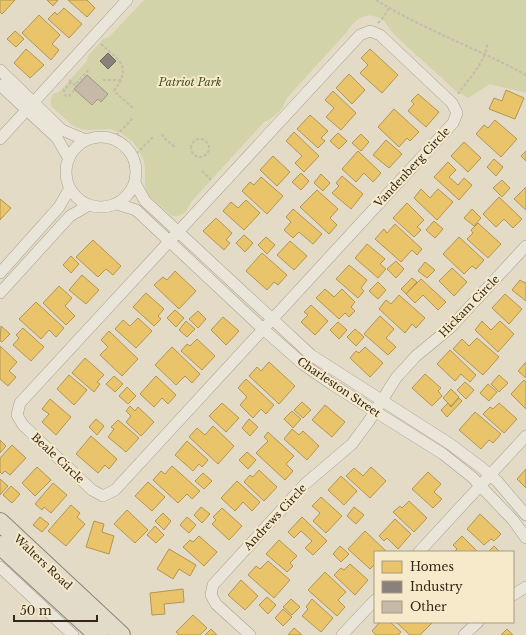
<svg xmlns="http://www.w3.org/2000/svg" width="526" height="635" font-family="'Libre Baskerville',serif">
<rect width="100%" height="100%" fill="#e3dbc6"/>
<path fill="#d2d3a8" d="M144,0H526V93L490,84L468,98L456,91C436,72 414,54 394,34C388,28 386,20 377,17C362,11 352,23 345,34L286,99C285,108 272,120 264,122L191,202C187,212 183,217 172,216L149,196L147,192L145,186V170L144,161L139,150L133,142L121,133L110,129L88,130L77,128L72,125L52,107C50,102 50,99 53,94L59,92L87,61L88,56L103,39L109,37Z"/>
<path fill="#e9c46a" stroke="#b39552" d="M0,0H15L2,14L0,12Z
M47,0H58L53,6Z
M68,0H87L95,8L87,17Z
M64,8L82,24L69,38L48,19L55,12L57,15Z
M39,15L60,35L52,44L59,50L51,60L22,33Z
M15,31L24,39L16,47L7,39Z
M26,49L44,65L30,78L14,63Z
M370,49L398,75L382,93L360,73L368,65L361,58Z
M349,74L365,90L352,104L336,88Z
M506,90L524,98L515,119L489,109L494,98L502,101Z
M333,91L356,113L341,130L326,117L334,108L325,100Z
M418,94L439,112L426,127L408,111L414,104L411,101Z
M394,109L419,132L410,141L407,138L399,147L378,127Z
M310,115L328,131L321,138L325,141L318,148L297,129Z
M495,120L517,139L501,157L476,134L484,125L488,128Z
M294,132L319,156L304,172L295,163L302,156L286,141Z
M338,133L347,141L339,149L330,141Z
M361,134L369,142L361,151L352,143Z
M386,140L402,154L389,168L373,155Z
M464,142L481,158L468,172L451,156Z
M358,151L381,173L373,182L364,173L356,182L342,169Z
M526,151V161L521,156Z
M273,156L290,172L277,186L260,170Z
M494,159L503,167L496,176L487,167Z
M448,162L456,170L449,177L458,185L464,178L472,185L459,200L434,177Z
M301,173L309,181L301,190L292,182Z
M321,174L330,183L323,191L314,183Z
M342,176L363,194L351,209L332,193L339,186L336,183Z
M261,177L283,196L267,214L242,191L250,182L254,185Z
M502,180L510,188L502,197L493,188Z
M526,187V210L514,199Z
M421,189L430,198L438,189L453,202L437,220L414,198Z
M317,190L338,209L330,218L337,225L329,234L300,207Z
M499,197L522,219L513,228L504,219L496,227L483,214Z
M0,199L11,208L0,220Z
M246,200L260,213L244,230L223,211L231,202L238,208Z
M407,203L424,220L417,227L421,230L414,237L393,218Z
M293,209L322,234L313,244L299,232L293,238L284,230L291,222L286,217Z
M472,209L481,218L474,226L464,218Z
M216,218L232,233L226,240L230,243L224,250L203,231Z
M434,221L443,229L435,238L426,230Z
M478,223L501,244L488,258L467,239L473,233L471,230Z
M395,224L422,249L417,255L412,250L401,262L375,239L384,229L387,233Z
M244,235L253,243L245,252L236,243Z
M266,237L275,245L267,254L258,245Z
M459,237L484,260L476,269L472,266L464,274L443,254Z
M93,240L121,266L113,275L106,269L98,277L76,257Z
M290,241L307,256L294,270L277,255Z
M367,244L385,259L380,264L386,269L378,278L355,258Z
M262,253L287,275L278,285L274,282L267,290L246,271Z
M71,256L79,264L71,273L63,265Z
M396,261L404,269L396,278L387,269Z
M425,262L435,270L427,278L418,271Z
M349,265L367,280L361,288L364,291L358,298L336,279Z
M452,268L467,282L454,296L439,281Z
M175,271L196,291L179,309L154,285L163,277L167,280Z
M82,275L99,290L86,304L69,290Z
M412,278L417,282L406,294L401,289Z
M421,279L446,302L438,310L423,295L415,303L406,294Z
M520,280L525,283L526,282V301L512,290Z
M378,282L386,290L378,299L369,291Z
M59,286L72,298L65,306L75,316L66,325L43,303Z
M325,289L334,297L342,289L355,302L351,307L355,311L349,317L345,313L339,319L316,298Z
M146,293L164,309L158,316L161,319L154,326L133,307Z
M505,294L522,309L509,324L492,308Z
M399,295L425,318L416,328L412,324L405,333L379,309L386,300L391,304Z
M36,302L64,328L56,337L49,330L41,339L19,319Z
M311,305L328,321L315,335L301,322L308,315L304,312Z
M175,310L184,318L176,327L167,318Z
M198,311L206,319L198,328L189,319Z
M380,316L394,329L386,338L396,347L388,355L364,334Z
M223,317L239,331L226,345L211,330Z
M138,318L152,331L136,348L115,329L123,320L130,326Z
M186,321L195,329L187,337L179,330Z
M482,321L491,330L500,321L514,334L498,352L475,330Z
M338,322L347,330L339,339L330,330Z
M1,326L10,334L2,342L0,341Z
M23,328L44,347L31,361L13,345L19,338L16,335Z
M355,329L364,337L356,346L347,337Z
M109,331L138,359L122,376L100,355L108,347L101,340Z
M477,338L499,357L483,375L453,349L462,339L469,346Z
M197,339L215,356L202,370L181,351L187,344L190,346Z
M0,346L17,362L9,371L16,377L8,386L0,379Z
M172,347L200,374L192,383L185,376L176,385L155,365Z
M365,347L383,363L370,377L350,358L356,351L359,353Z
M450,350L476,375L470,382L461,374L455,381L437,364Z
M85,358L104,375L97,382L100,384L94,392L72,373Z
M269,362L295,386L279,404L249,376L257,367L261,371Z
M526,362V378L518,371Z
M425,374L441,388L438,391L442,396L432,406L412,388Z
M69,375L87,390L74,405L57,389Z
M499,375L508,383L499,392L491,384Z
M114,376L123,384L115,392L106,384Z
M156,376L176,395L168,404L162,398L154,407L140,394Z
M246,379L274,405L266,414L261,409L253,418L240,405L247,397L238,388Z
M524,380L526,382V409L511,394Z
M465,382L474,390L466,399L457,390Z
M488,384L497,392L489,401L480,393Z
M127,387L136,396L128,404L119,396Z
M451,389L459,397L451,406L443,398Z
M459,398L462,401L447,417L441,410L448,403L451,407Z
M50,399L71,417L56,435L42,422L49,414L42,409Z
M302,402L311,410L303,418L294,410Z
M222,403L239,418L226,432L209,416Z
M499,403L517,419L504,433L483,414L490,407L493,409Z
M325,405L345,422L332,437L312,420Z
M130,406L135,411L138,407L154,422L141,436L126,422L131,416L126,411Z
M292,411L301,419L293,428L284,419Z
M475,412L501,434L493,443L489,440L481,449L459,430Z
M96,419L104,426L97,435L89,427Z
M249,419L258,427L250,436L242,428Z
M118,420L139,438L126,452L108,437L114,429L111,427Z
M213,426L234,446L218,464L189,437L197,428L205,435Z
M292,429L299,435L303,431L319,446L307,460L284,439Z
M268,432L294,456L286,464L293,471L285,480L256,453L268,441L264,437Z
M91,436L117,459L109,469L105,465L98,473L76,454Z
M0,440L6,446L0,453Z
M187,441L208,460L202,467L199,464L193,471L175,455Z
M12,445L26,458L10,475L5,471L2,474L0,472V458Z
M247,452L256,460L248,469L239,460Z
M172,466L200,491L192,499L187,494L178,503L153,480L161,471L165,474Z
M37,467L51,480L35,496L22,483Z
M371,467L386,481L370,498L346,476L354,468L363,476Z
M526,469V488L517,479Z
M259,470L277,487L264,501L244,482L250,475L253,477Z
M428,472L441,484L434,492L442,499L433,508L412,489Z
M203,473L212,481L204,489L195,481Z
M341,476L357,491L344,505L328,490Z
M0,479L8,486L0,495Z
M237,481L260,502L252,511L243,502L235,511L221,498Z
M148,482L165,497L152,511L135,496Z
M53,483L67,495L51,513L44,507L42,510L35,504Z
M11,486L20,494L12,503L3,495Z
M321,497L342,516L326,533L313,521L320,513L312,506Z
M409,501L427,518L414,532L393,512L400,506L402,508Z
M71,505L80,513L77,517L85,524L66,546L48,531Z
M201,507L210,514L202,523L194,515Z
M354,507L364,515L356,524L347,516Z
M222,508L242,526L229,540L212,524L216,520L213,517Z
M127,510L148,530L135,543L114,524Z
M163,513L171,521L164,530L155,521Z
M480,514L501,534L494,541L491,539L484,545L467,529Z
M40,517L49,524L42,532L33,525Z
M187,517L196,525L189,533L180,525Z
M302,517L327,541L313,555L305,548L312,541L301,531L294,538L288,532Z
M395,519L411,534L398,549L387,538L384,541L379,536Z
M94,521L104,524L102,532L114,536L109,554L86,547Z
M155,526L164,535L156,543L147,535Z
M365,531L387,552H375V564L370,569L348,549Z
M199,536L217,552L204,566L183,547L190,540L193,542Z
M462,536L478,552H454L457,549L453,545Z
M279,540L297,556L290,563L293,566L287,572L266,554Z
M340,546L349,554L341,562L333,554Z
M494,546L500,552H488Z
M169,549L196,565L190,576L179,569L173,579L157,569Z
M268,561L290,580L274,598L248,575L256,566L260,569Z
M350,564L368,580L355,595L334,575L341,568L344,570Z
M325,572L346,592L338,600L345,607L337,616L308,590Z
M241,580L258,596L245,610L228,595Z
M183,589L184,602L164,604L165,614L152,615L150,593Z
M267,597L276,605L268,614L259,605Z
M291,599L300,607L292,615L283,607Z
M312,599L333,618L321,632L302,616L308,609L306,607Z
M283,609L292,617L283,626L275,618Z
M193,615L207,628L200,635H179L176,632Z
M380,622H390L401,632L398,635H376L372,631Z
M396,622H431L432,623L420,635H410Z
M294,628L302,635H288Z
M211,629L217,635H205Z
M507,629L513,635H501Z"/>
<path fill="#8a817c" stroke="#70665f" d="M108,53L116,61L108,69L100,61Z"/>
<path fill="#c6b9a7" stroke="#a29687" d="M87,75L108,94L101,102L98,99L92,105L74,89Z"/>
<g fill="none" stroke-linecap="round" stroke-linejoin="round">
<defs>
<path id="minor" d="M370,31L380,35L452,103L457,113L453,123L115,490L103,496L92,490L23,425L17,415L20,403L360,35Z
M0,70L62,130L86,140
M0,85L57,138L69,159
M66 172a35 35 0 1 1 70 0a35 35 0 1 1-70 0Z
M0,139L127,0
M135,183L145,201L311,355L450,444L482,468L497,481L526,515
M117,204L136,210L263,329L304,365L333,385L443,454L472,477L513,520L526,538
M0,273L59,207L70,188
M0,293L70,216L89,205
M419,552L526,436
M0,567L73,635
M513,595L526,587
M250,635L216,604L211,595L213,585L305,484L352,444L369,421L396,378L416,356L450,328L526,246
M342,635L375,600
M464,635L478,622"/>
<path id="primary" d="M0,522L121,635
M0,545L98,635"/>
</defs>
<use href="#minor" stroke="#a79f90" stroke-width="12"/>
<use href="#primary" stroke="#8c8577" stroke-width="20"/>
<path stroke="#c3bcb0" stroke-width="2" stroke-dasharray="3 2" stroke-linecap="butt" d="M376,0C424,30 477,48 526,75
M378,23L382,19L389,8
M101,44C120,61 132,66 114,91L134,109
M69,80L75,85L89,69
M103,80H122
M71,82L64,90V93L66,96H69L74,90
M458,94C467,81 487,60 487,44
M162,134L164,138L176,148
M113,139L133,118
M191 148a9 9 0 1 1 18 0a9 9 0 1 1-18 0Z
M133,157L154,136
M202,171L211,180"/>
<use href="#minor" stroke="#eae5d9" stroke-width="11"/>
<use href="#primary" stroke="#e2dbc9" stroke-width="18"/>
</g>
<g text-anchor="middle" stroke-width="4" stroke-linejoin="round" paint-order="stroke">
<g font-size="11" font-style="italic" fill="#445120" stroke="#f6eaca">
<text x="190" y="86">Patriot Park</text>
</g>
<g font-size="11" fill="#34271a" stroke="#f6eaca">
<text transform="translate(412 167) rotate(-47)" y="4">Vandenberg Circle</text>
<text transform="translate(469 306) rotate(-46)" y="4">Hickam Circle</text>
<text transform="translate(339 387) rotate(34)" y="4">Charleston Street</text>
<text transform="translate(58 458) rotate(43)" y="4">Beale Circle</text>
<text transform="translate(275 517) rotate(-47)" y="4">Andrews Circle</text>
<text transform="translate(43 562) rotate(43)" y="4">Walters Road</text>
</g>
</g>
<rect x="374" y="551" width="140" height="72" fill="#f6eaca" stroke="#a89c84"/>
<rect x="382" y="561" width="20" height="12" fill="#e9c46a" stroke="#a89c84"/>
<text x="410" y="571" font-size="12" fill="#34271a">Homes</text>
<rect x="382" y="581" width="20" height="12" fill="#8a817c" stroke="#a89c84"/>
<text x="410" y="591" font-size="12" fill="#34271a">Industry</text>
<rect x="382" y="601" width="20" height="12" fill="#c6b9a7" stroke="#a89c84"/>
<text x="410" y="611" font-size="12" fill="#34271a">Other</text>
<path d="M14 615v6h83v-6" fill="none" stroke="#34271a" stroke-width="2"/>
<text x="20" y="615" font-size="12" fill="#34271a" stroke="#f6eaca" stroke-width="3" paint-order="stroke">50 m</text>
</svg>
